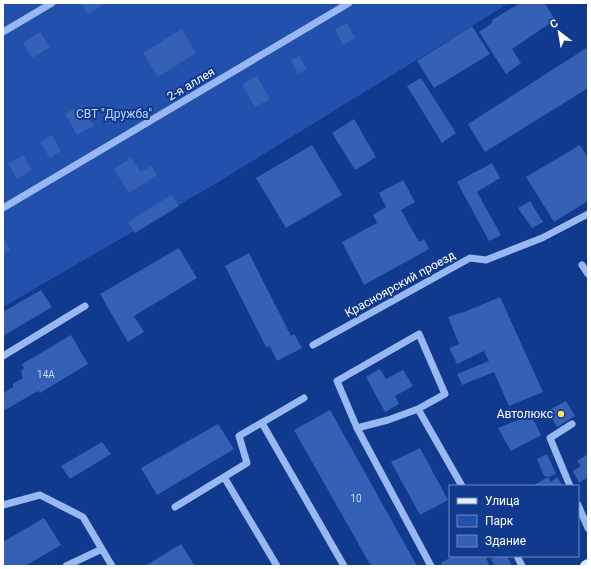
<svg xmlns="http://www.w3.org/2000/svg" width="591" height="569" font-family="Roboto,sans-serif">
<rect width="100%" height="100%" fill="#103a8e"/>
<path fill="#2251ad" d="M3,3H509L215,184L3,307Z"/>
<path fill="#3460b6" d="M81,3H106L88,14Z
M520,3H545L555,20L512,49L521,63L506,74L479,32L492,23V20Z
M347,23L355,38L343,45L335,30Z
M472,26L490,54L434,88L417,61Z
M182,29L196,53L158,77L143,53Z
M40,32L50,47L32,58L23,43Z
M588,47V88L485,152L468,124Z
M299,56L307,69L298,74L291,61Z
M257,76L270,99L255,107L242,84Z
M421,78L456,133L442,143L407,86Z
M82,105L94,126L77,135L65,114Z
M354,119L376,157L355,170L332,133Z
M52,135L61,151L50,158L40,142Z
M312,145L342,195L286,228L256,178Z
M580,145L588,158V201L554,222L526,177Z
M23,155L32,170L17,179L8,164Z
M131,158L141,172L151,166L157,175L129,193L114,169Z
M492,163L500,178L477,192L501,235L489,241L457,182Z
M403,180L415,202L401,210L419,242L424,239L429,249L364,285L342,242L377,223L373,215L386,207L379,193Z
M171,195L179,206L135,233L128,222Z
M530,201L543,222L532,228L518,208Z
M3,237L10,249L3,254Z
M179,248L197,278L134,316L144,332L128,342L100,294Z
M249,253L291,336L294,334L302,348L277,361L270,346L266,347L225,266Z
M41,290L52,307L3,336V312Z
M500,297L543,392L509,406L494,372L462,385L457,374L489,361L484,351L457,364L449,348L459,344L448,317L467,311Z
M71,335L88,364L40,393L38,391L3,411V393L13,387V384L23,378L21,371L24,368L22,364Z
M380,369L386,379L403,370L413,386L395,396L399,404L385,412L366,377Z
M566,401L575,416L557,427L547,411Z
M330,410L417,566H371L294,430Z
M531,415L541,435L511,451L498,428Z
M218,424L234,449L157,495L141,468Z
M102,442L111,454L70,479L61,466Z
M420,448L448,500L420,515L391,462Z
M547,454L556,474L548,477L544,476L537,459Z
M588,454V477L579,483L573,471L581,466L577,461Z
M548,477L551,482L557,477L563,486H532Z
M44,518L61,545L25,566H3V542Z
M181,544L195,566H145Z
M453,556H485L490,566H442L441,563Z
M497,556H507L512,566H495L491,559Z"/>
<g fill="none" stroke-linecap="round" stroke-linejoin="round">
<path stroke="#99b8f2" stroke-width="7" d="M3,32L52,3
M3,208L349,3
M582,265L588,274
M419,334L445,394L418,409L388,420L357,428L337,381Z
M313,345L470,258L486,260L542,238L588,214
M3,356L85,306
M418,409L462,486
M262,423L344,566
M357,428L431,566
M224,477L277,566
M570,486L550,438L572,424
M3,505L40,495L83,517L112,566
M578,505L588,528
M175,507L247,463L239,436L304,398
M517,556L522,566
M66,566L102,549"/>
<path stroke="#e4ecff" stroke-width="10" d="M585,566L588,564"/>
</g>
<circle fill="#ffe15a" stroke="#103a8e" stroke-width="1.5" cx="561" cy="414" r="4"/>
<g text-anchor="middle" stroke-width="4" stroke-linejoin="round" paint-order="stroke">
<g font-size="10" fill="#ccd7ed">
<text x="46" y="378">14А</text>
<text x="356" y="502">10</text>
</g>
<g font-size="12" fill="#fff" stroke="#103a8e">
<text transform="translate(191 84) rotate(-31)" y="4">2-я аллея</text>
<text transform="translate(400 284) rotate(-29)" y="4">Красноярский проезд</text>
</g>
<g font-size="12" fill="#c0d5fd" stroke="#103a8e">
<text x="114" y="118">СВТ "Дружба"</text>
</g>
<g font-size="12" fill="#fff" stroke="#103a8e" text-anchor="end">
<text x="553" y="418">Автолюкс</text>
</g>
</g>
<rect width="591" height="569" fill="none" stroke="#ffffff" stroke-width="8"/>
<rect x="449" y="485" width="130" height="72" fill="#103a8e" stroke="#7089bb"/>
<rect x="457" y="498" width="20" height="6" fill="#e4ecff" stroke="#7089bb"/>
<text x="485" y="505" font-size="12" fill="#ffffff">Улица</text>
<rect x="457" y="515" width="20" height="12" fill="#2251ad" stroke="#7089bb"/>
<text x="485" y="525" font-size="12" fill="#ffffff">Парк</text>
<rect x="457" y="535" width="20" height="12" fill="#3460b6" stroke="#7089bb"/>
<text x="485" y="545" font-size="12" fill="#ffffff">Здание</text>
<g transform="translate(559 32) rotate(329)" stroke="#103a8e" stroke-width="3" paint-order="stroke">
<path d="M0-3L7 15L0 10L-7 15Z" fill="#ffffff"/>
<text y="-6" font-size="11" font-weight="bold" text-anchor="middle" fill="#ffffff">С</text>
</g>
</svg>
